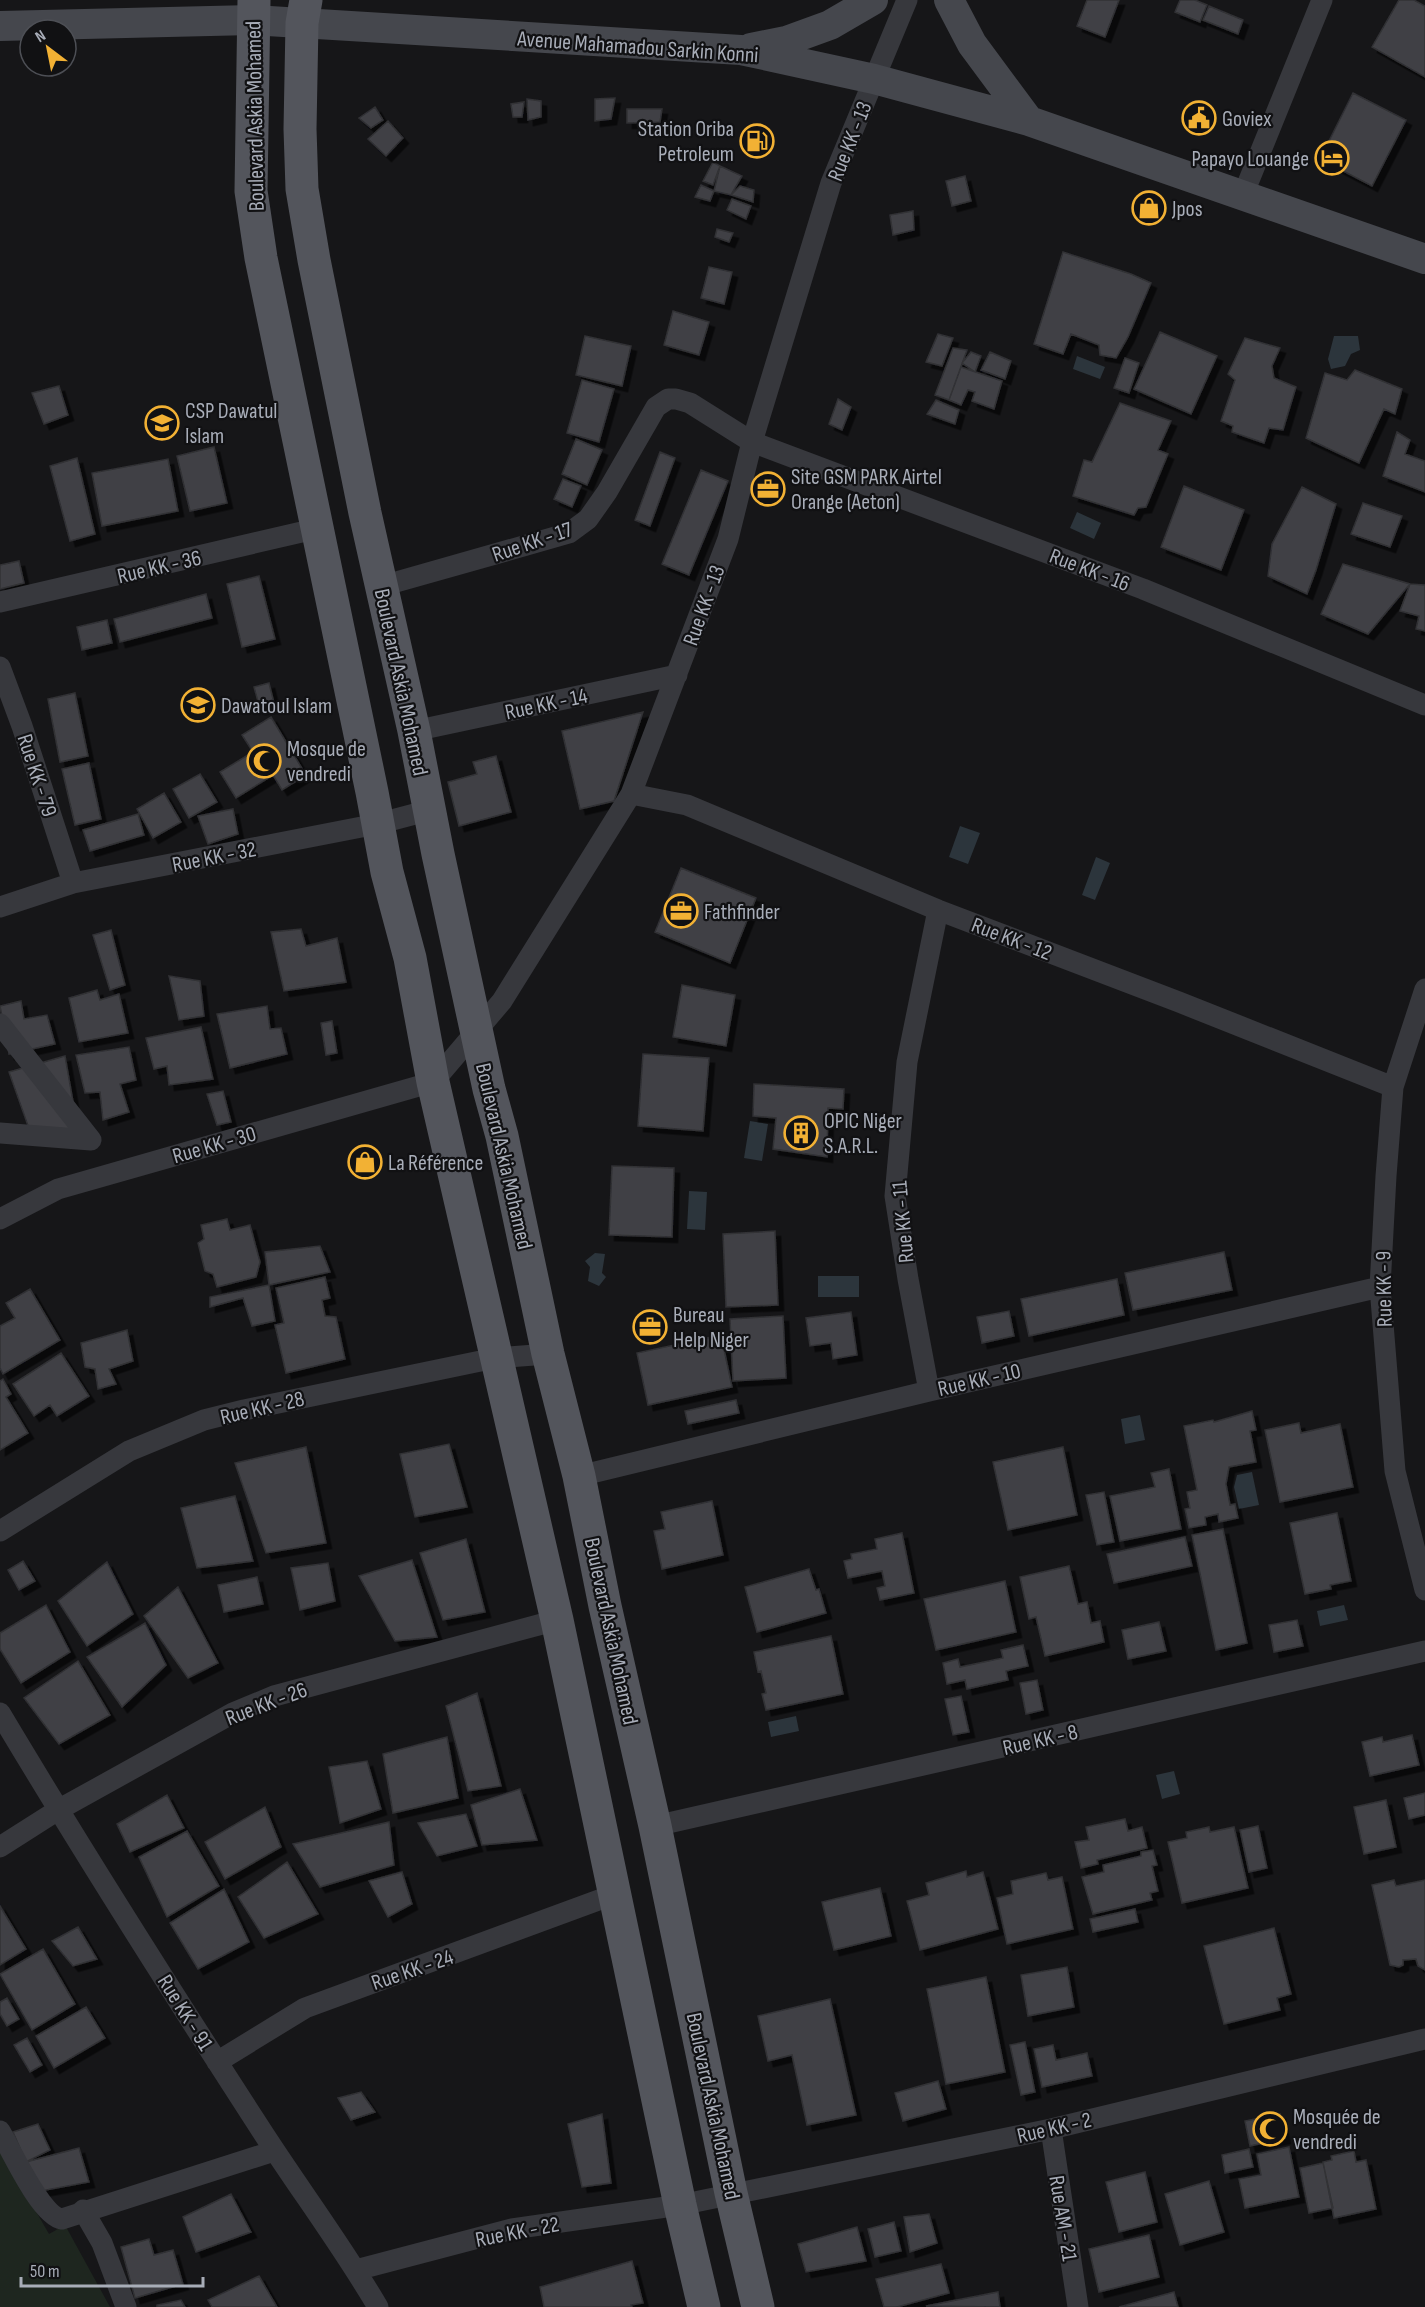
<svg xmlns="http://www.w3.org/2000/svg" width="1425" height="2307" font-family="'Sofia Sans Condensed',sans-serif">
<defs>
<filter id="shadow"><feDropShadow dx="5.5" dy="5.5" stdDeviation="0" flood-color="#0009"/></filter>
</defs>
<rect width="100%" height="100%" fill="#161618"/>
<path fill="#1e261f" d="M0,2149L49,2234L65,2225L110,2307H0Z"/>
<path fill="#2c353c" d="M1334,336H1358L1360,350L1351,354L1345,366L1331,369L1328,359Z
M1077,356L1105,367L1100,379L1073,369Z
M1077,512L1101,523L1094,539L1070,528Z
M960,826L980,833L968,864L949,857Z
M1096,857L1110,863L1095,900L1082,895Z
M750,1121L768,1124L762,1161L744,1158Z
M689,1191L707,1192L705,1230L687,1229Z
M595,1253L605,1254L602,1273L606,1277L599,1286L588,1281L590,1267L585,1261Z
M818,1276H859V1297H818Z
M1140,1415L1145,1440L1125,1444L1121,1419Z
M1252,1472L1259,1505L1239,1509L1234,1487L1237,1475Z
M1344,1605L1348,1620L1320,1626L1317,1611Z
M796,1716L799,1731L771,1737L768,1722Z
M1174,1771L1180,1794L1162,1799L1156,1775Z"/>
<path fill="#404145" stroke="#303034" stroke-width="1.5" filter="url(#shadow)" d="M1087,0H1119L1105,37L1077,26Z
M1180,0H1195L1207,5L1200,22L1175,12Z
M1399,0H1414L1425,6V77L1372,47Z
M1209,6L1243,20L1238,34L1203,20Z
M1353,93L1406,120L1372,186L1320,159Z
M615,98L611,119L595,121V99Z
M527,99L541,101V117L528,120Z
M524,102L522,117H513L511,104Z
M375,107L383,120L371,128L359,118Z
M627,109H662L660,122L627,123Z
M388,121L403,138L386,156L368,139Z
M713,162L720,166L713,185L703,181Z
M720,166L742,176L731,195L714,191Z
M965,176L971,201L952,206L946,181Z
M701,185L714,191L710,201L695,197Z
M740,186L754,190L753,202L731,195Z
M732,199L751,206L746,219L727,210Z
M913,211L914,230L893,235L890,215Z
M717,229L733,233L729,242L715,237Z
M1063,252L1131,274L1151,283L1128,337L1116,358L1100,355L1099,345L1071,334L1063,354L1034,344Z
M709,267L732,272L724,304L701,298Z
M673,311L709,322L699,355L664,345Z
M1160,332L1217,356L1191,414L1134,389Z
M938,334L953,338L942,366L926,362Z
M585,336L631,346L622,386L576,375Z
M1245,338L1280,348L1272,366L1274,378L1296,387L1283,430L1269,428L1264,443L1232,432L1233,426L1221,421L1235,380L1228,374Z
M953,348L967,350L949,400L935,395Z
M971,352L981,356L975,372L962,363Z
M990,352L1011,361L1005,379L981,370Z
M1125,358L1139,363L1129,393L1114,388Z
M961,367L1002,381L994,409L972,401L975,392L968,390L961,405L949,400Z
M1355,370L1402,389L1395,414L1384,409L1359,463L1306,438L1325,373L1347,380Z
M582,380L614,389L599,442L567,433Z
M59,386L68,415L44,424L32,393Z
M838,399L851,407L842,430L829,424Z
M936,400L959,410L955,424L927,414Z
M1120,403L1171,421L1158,450L1168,454L1146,507L1138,508L1134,515L1073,496L1084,460L1092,462Z
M1397,432L1410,440L1405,454L1425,461V492L1383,476Z
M576,439L602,450L587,485L562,474Z
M214,447L227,503L190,511L177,456Z
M660,452L675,458L650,526L635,520Z
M77,458L95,534L70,541L50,466Z
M168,459L178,511L102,526L92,473Z
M701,470L728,481L689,575L662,564Z
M563,479L581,486L572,507L554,499Z
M1184,486L1244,510L1221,570L1161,547Z
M1302,487L1336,504L1316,570L1307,594L1268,576L1272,544Z
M1363,503L1402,516L1390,547L1351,534Z
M19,561L24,583L0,589V565Z
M1343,564L1410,584L1368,634L1321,614Z
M259,576L275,639L242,647L227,584Z
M1410,584L1425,585V631L1416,629L1419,616L1400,611Z
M206,594L212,618L120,642L114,619Z
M107,620L112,643L82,650L77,627Z
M269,683L275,707L260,709L254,687Z
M75,693L88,756L60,762L48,699Z
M643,712L614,801L580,809L562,731Z
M271,717L306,775L282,790L273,775L236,798L220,772L253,752L242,735Z
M496,756L511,812L459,826L448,782L477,774L473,762Z
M89,763L101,819L75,825L62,769Z
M200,774L217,802L189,818L173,789Z
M164,793L181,822L153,838L137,809Z
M233,809L238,834L208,844L198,816Z
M138,814L144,835L90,851L83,830Z
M681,868L756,898L730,963L655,932Z
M301,929L306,946L337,938L346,982L284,991L271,932Z
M111,930L125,985L110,990L93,935Z
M169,976L200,981L204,1016L179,1020Z
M682,985L735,995L726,1046L673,1037Z
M97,990L100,1000L119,994L128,1033L79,1042L69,998Z
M21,1001L24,1019L47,1015L55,1044L9,1054L0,1006Z
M267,1006L270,1029L281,1028L287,1054L230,1068L217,1014Z
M332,1021L337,1053L326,1055L321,1023Z
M201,1027L213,1079L169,1085L167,1066L154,1069L146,1038Z
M129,1047L136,1080L120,1084L129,1112L103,1120L100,1092L85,1093L76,1055Z
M643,1054L709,1058L703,1131L638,1126Z
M65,1056L78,1130L32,1137L9,1072Z
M754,1084L844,1089L843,1109L828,1108L827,1157L773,1149L776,1118L753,1116Z
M223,1091L231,1122L217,1125L207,1094Z
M612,1166L674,1168L672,1237L609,1235Z
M227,1219L230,1230L250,1225L260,1262L256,1277L217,1287L213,1274L205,1271L198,1243L204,1239L201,1225Z
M775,1231L778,1305L726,1307L723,1234Z
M320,1246L330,1272L269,1285L265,1252Z
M1224,1252L1232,1290L1133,1310L1125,1273Z
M325,1277L330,1298L322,1300L325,1316L336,1317L345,1359L286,1373L275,1325L284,1323L276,1288Z
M1117,1279L1124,1315L1029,1336L1021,1299Z
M269,1285L275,1321L252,1326L243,1298L210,1307V1297Z
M30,1289L60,1340L3,1374L0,1368V1326L15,1318L6,1303Z
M1009,1311L1014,1336L982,1343L977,1317Z
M851,1312L857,1355L833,1359L831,1343L810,1346L806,1318Z
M783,1316L786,1378L733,1381L730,1319Z
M127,1330L133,1361L109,1369L116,1384L98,1389L95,1369L85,1367L81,1343Z
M721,1335L732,1387L648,1405L637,1353Z
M61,1353L89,1396L57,1416L50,1405L34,1416L13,1384Z
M3,1379L11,1394L6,1397L28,1433L0,1450V1381Z
M736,1400L739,1413L688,1424L685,1411Z
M1252,1411L1256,1430L1250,1431L1256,1462L1229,1467L1226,1484L1230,1505L1235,1504L1238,1518L1219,1522L1218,1514L1205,1517L1206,1525L1189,1528L1185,1509L1190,1508L1187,1492L1197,1490L1184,1426L1213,1420L1214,1422Z
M1299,1423L1301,1433L1340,1424L1353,1487L1280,1502L1265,1430Z
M449,1444L467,1507L415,1517L400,1454Z
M306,1447L326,1543L266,1553L235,1463Z
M1063,1447L1077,1515L1008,1530L993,1462Z
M1169,1469L1181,1529L1120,1541L1110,1496L1155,1487L1151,1473Z
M1104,1492L1114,1542L1097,1545L1086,1495Z
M235,1496L253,1561L197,1568L181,1508Z
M712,1501L723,1555L662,1569L654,1531L665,1529L661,1512Z
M1337,1513L1351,1581L1330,1585L1331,1589L1305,1594L1290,1523Z
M1223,1529L1247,1643L1216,1650L1192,1535Z
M902,1533L914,1593L880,1600L877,1588L885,1586L882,1571L848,1578L844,1561L852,1559L851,1554L877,1549L875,1539Z
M1185,1537L1192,1566L1114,1583L1107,1554Z
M466,1539L485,1612L443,1620L420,1553Z
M412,1560L437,1637L395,1641L359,1576Z
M23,1561L35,1581L19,1590L8,1570Z
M107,1562L133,1614L87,1646L58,1601Z
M328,1563L335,1601L300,1610L291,1568Z
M1069,1566L1078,1604L1087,1602L1091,1623L1100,1621L1104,1642L1045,1656L1036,1617L1029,1619L1020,1577Z
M809,1569L816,1590L819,1589L826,1613L757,1632L745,1587Z
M257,1577L263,1604L224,1612L218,1585Z
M1005,1581L1016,1632L936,1650L924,1599Z
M178,1587L218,1663L188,1678L144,1616Z
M46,1605L70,1652L21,1683L0,1649V1633Z
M1297,1620L1303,1646L1274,1652L1269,1625Z
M1159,1622L1166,1651L1128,1659L1122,1630Z
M145,1623L166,1665L122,1707L87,1657Z
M831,1636L843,1694L766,1710L762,1694L766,1693L761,1671L758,1672L754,1652Z
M1023,1645L1028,1666L1006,1671L1008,1680L967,1689L965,1680L947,1684L943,1663L958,1659L960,1667L1003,1658L1001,1650Z
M78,1661L110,1715L59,1744L24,1698Z
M1037,1680L1043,1710L1026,1714L1020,1683Z
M477,1693L501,1786L468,1791L446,1706Z
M961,1696L969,1732L953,1735L945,1699Z
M1412,1735L1419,1765L1370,1776L1362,1742L1382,1737L1383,1742Z
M447,1737L458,1798L393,1813L383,1754Z
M367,1761L381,1809L340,1823L329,1767Z
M520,1789L537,1840L482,1845L471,1805Z
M1425,1793V1815L1409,1819L1404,1798Z
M167,1795L184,1828L130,1852L117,1824Z
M1386,1800L1396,1847L1364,1854L1354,1807Z
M265,1807L281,1847L225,1879L205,1842Z
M466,1814L477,1846L437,1856L418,1823Z
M1125,1819L1128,1831L1142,1827L1147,1848L1097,1860L1098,1864L1081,1868L1075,1842L1089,1840L1086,1827Z
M389,1822L394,1865L320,1887L293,1844Z
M1258,1826L1267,1868L1249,1872L1240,1830Z
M1209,1827L1210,1832L1234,1827L1248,1888L1182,1903L1168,1842L1187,1838L1186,1832Z
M187,1831L219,1886L167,1917L139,1857Z
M1153,1850L1157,1865L1152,1866L1158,1891L1150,1893L1152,1900L1093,1914L1082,1877L1104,1872L1103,1865L1141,1856V1852Z
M287,1862L318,1914L264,1938L238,1897Z
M966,1871L967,1877L983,1872L998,1929L920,1950L907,1901L929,1895L926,1883Z
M402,1872L412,1904L388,1917L369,1881Z
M1046,1873L1048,1880L1062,1877L1073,1929L1007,1944L997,1898L1013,1894L1011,1881Z
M1394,1880L1396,1886L1425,1880V1970L1418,1966L1416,1959L1403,1960V1965L1399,1967L1390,1965L1372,1885Z
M880,1888L891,1936L834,1950L822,1902Z
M224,1889L249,1942L198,1969L170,1923Z
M0,1906L26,1949L0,1965Z
M1135,1909L1138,1922L1093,1932L1090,1919Z
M78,1927L97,1959L73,1966L52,1941Z
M1274,1928L1291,1994L1277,1998L1280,2010L1224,2024L1204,1946Z
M43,1949L75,2004L32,2030L0,1974Z
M1067,1967L1074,2007L1028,2016L1021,1975Z
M986,1977L1005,2072L946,2084L927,1989Z
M7,1998L19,2019L7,2026L0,2014V2002Z
M830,1999L856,2115L807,2125L792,2055L768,2061L758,2016Z
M86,2007L105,2038L54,2068L36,2036Z
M27,2038L42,2065L30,2072L14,2045Z
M1025,2042L1035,2092L1021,2095L1010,2045Z
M1053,2045L1056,2060L1087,2053L1092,2076L1042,2087L1034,2049Z
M938,2081L946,2109L903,2121L895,2093Z
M361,2092L375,2112L351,2120L338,2098Z
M602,2114L611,2183L582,2187L568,2124Z
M1280,2114L1285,2138L1250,2146L1245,2121Z
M38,2124L50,2150L26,2162L13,2132Z
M1289,2147L1299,2197L1245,2208L1239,2179L1261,2175L1257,2154Z
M79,2148L89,2182L41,2191L26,2162Z
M1249,2149L1253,2167L1225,2173L1222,2155Z
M1354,2151L1356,2162L1366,2160L1376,2209L1334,2218L1323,2162L1332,2160L1331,2156Z
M1323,2163L1333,2208L1309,2213L1300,2168Z
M1145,2172L1157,2222L1119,2232L1106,2182Z
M1209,2181L1224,2232L1180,2245L1165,2194Z
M231,2194L251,2232L196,2252L183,2217Z
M929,2214L937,2243L910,2252L904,2217Z
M894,2222L901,2251L875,2257L868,2229Z
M857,2227L866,2261L806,2272L798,2244Z
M1149,2235L1159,2277L1099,2292L1089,2249Z
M149,2239L154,2255L173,2250L183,2284L135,2298L121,2247Z
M632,2261L643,2303L631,2305L632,2307H544L540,2287Z
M941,2264L949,2293L897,2307H884L876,2279Z
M259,2276L277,2307H212L208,2300Z
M998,2292L1000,2307L926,2306Z
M1174,2292L1178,2307H1119Z
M181,2300L185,2307H157V2305Z"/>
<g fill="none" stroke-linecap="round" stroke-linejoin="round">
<path stroke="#37383d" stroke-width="21" d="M1243,195L1322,0
M382,586L569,533L588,519L607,492L656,407L668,399H676L690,403L752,442L1143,589L1425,705
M0,602L319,528
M0,667L22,726L73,883
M414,731L677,675
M631,794L687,805L938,910L1179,1002L1393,1087
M0,907L73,883L377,824L430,810
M1425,989L1393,1087L1386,1176L1380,1287L1395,1471L1425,1590
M0,1024L91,1140L0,1133
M0,1219L58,1189L433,1082L502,1001L631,794L728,539L752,442L831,183L907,0
M929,1391L908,1279L895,1196L907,1062L938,910
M579,1476L929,1391L1380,1287
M0,1531L129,1451L204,1420L244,1410L495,1358L548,1354
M0,1713C83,1852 170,1989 258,2125C297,2186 341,2244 378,2307
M655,1826L1425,1651
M0,1847L58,1810L233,1713L274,1696L557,1620
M217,2062L305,2008L615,1894
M1051,2129L1078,2307
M0,2131C11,2150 41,2216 62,2219L274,2151
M83,2210L102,2243L126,2307
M356,2270L512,2229L680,2205L1051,2129L1425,2039"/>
<path stroke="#45474d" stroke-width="30" d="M949,0L972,44L1029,121
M0,26L252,20L741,50L874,79L1029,121L1425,259
M751,48L786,41L830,25L873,0"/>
<path stroke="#53555c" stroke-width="33" d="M254,0L251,191L261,258L372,792L387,872L410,958L433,1082L557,1620L680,2205L704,2307
M306,0L302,23L300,129L302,189L314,260L365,513L414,731L438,854L489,1089L502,1136L548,1354L579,1476L605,1606L655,1826L731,2193L758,2307"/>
</g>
<defs>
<symbol id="civic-ring" viewBox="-11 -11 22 22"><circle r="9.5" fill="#111113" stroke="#f2b134" stroke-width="1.5"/><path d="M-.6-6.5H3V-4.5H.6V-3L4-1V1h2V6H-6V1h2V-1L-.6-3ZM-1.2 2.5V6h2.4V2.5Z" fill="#f2b134"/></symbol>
<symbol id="fuel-ring" viewBox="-11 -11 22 22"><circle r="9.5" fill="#111113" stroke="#f2b134" stroke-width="1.5"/><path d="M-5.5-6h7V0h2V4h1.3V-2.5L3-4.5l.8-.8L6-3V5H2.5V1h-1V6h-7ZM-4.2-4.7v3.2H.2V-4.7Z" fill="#f2b134"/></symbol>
<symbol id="hotel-ring" viewBox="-11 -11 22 22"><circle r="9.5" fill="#111113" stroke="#f2b134" stroke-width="1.5"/><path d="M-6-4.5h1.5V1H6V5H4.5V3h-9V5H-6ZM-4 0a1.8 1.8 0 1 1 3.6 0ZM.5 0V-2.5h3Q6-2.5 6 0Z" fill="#f2b134"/></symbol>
<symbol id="shop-ring" viewBox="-11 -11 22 22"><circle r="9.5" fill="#111113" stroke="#f2b134" stroke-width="1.5"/><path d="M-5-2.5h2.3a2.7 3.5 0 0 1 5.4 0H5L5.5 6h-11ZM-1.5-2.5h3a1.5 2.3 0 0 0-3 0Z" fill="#f2b134"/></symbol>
<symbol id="school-ring" viewBox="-11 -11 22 22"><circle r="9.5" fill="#111113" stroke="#f2b134" stroke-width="1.5"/><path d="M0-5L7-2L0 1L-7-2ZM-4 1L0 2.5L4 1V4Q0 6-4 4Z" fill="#f2b134"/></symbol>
<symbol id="office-ring" viewBox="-11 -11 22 22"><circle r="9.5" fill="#111113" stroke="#f2b134" stroke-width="1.5"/><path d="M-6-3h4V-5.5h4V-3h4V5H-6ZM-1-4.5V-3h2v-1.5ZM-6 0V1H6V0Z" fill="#f2b134"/></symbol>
<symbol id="mosque-ring" viewBox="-11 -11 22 22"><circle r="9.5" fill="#111113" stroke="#f2b134" stroke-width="1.5"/><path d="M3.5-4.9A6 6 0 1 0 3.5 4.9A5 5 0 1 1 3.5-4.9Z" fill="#f2b134"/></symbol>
<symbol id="building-ring" viewBox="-11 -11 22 22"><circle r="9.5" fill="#111113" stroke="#f2b134" stroke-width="1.5"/><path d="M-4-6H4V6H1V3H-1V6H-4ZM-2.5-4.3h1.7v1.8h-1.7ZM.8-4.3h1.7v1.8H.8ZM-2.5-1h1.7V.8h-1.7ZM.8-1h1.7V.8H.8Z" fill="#f2b134"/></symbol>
</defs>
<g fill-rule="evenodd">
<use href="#civic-ring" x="1180" y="99" width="38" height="38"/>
<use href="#fuel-ring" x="738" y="122" width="38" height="38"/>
<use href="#hotel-ring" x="1313" y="139" width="38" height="38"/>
<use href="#shop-ring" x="1130" y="189" width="38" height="38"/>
<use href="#school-ring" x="143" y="404" width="38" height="38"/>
<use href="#office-ring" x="749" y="470" width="38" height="38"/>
<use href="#school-ring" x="179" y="686" width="38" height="38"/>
<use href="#mosque-ring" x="245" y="742" width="38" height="38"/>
<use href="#office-ring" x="662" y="892" width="38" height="38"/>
<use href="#building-ring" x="782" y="1114" width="38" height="38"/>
<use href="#shop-ring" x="346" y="1143" width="38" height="38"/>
<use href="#office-ring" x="631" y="1308" width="38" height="38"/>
<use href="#mosque-ring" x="1251" y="2110" width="38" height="38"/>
</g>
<g text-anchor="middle" stroke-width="4.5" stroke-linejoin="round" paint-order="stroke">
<g font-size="22" fill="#a8adb8" stroke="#111113">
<text transform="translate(638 46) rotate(4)" y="8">Avenue Mahamadou Sarkin Konni</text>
<text transform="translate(254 116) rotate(-91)" y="8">Boulevard Askia Mohamed</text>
<text transform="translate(849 141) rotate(-68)" y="8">Rue KK - 13</text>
<text transform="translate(532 541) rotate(-19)" y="8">Rue KK - 17</text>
<text transform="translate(159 566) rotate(-13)" y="8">Rue KK - 36</text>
<text transform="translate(1090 569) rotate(21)" y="8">Rue KK - 16</text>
<text transform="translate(703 605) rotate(-70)" y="8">Rue KK - 13</text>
<text transform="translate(402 682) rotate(78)" y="8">Boulevard Askia Mohamed</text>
<text transform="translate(546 703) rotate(-12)" y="8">Rue KK - 14</text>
<text transform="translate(38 775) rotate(72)" y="8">Rue KK - 79</text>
<text transform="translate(214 856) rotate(-11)" y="8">Rue KK - 32</text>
<text transform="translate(1012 938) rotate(21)" y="8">Rue KK - 12</text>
<text transform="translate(214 1144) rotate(-16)" y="8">Rue KK - 30</text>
<text transform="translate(505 1156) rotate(77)" y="8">Boulevard Askia Mohamed</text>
<text transform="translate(902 1222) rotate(-95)" y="8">Rue KK - 11</text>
<text transform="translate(1383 1289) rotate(-91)" y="8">Rue KK - 9</text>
<text transform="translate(979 1379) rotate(-13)" y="8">Rue KK - 10</text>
<text transform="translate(262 1407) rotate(-13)" y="8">Rue KK - 28</text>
<text transform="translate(612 1631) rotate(78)" y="8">Boulevard Askia Mohamed</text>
<text transform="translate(266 1703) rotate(-21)" y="8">Rue KK - 26</text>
<text transform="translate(1040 1739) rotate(-13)" y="8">Rue KK - 8</text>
<text transform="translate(412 1969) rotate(-19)" y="8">Rue KK - 24</text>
<text transform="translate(186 2012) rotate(58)" y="8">Rue KK - 91</text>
<text transform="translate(714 2106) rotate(78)" y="8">Boulevard Askia Mohamed</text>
<text transform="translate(1054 2127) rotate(-13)" y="8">Rue KK - 2</text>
<text transform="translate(1064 2218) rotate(81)" y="8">Rue AM - 21</text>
<text transform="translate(517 2231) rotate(-11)" y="8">Rue KK - 22</text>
</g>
<g font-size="22" fill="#a8adb8" stroke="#111113" text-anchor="start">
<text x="1222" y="126">Goviex</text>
<text x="734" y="136" text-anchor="end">Station Oriba<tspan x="734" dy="25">Petroleum</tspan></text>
<text x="1309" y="166" text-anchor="end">Papayo Louange</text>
<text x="1172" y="216">Jpos</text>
<text x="185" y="418">CSP Dawatul<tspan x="185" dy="25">Islam</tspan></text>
<text x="791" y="484">Site GSM PARK Airtel<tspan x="791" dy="25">Orange (Aeton)</tspan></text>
<text x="221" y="713">Dawatoul Islam</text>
<text x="287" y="756">Mosque de<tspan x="287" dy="25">vendredi</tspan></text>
<text x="704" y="919">Fathfinder</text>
<text x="824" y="1128">OPIC Niger<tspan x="824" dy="25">S.A.R.L.</tspan></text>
<text x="388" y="1170">La Référence</text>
<text x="673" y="1322">Bureau<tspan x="673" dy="25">Help Niger</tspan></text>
<text x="1293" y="2124">Mosquée de<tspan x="1293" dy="25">vendredi</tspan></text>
</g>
</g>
<g transform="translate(48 48) rotate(328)"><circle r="28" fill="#111113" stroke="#4d4f55" stroke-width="1.5"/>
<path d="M0-4.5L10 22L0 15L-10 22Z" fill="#f2b134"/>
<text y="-9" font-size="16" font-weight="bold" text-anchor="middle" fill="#a8adb8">N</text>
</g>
<path d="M21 2277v9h182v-9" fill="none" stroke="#a8adb8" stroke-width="3"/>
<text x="30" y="2277" font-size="18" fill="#a8adb8" stroke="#111113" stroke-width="4.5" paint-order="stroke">50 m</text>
</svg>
